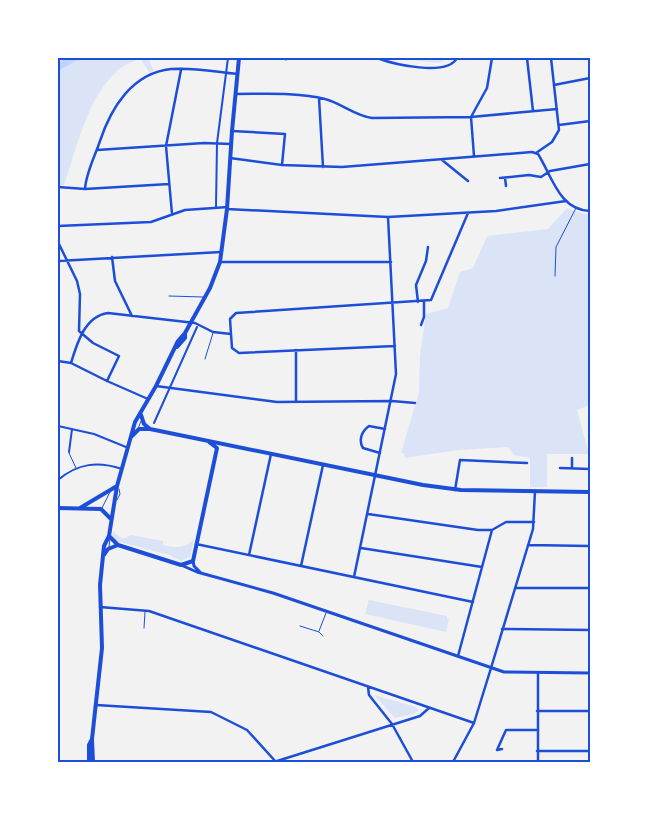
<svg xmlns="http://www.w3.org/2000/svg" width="648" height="820" font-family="'Source Serif 4',serif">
<rect width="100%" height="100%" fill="#f2f2f2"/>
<path fill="#dbe4f7" d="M58,58H148L154,71L149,72L140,58C133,62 123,65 117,71C86,100 78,146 64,185H58Z
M397,58H450L438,63Z
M567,208L577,212L590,215V405L577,410L589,454H547V487H530V458L514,455L508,447L459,450L405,458L404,453H401L419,392L420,356L426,314L448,308L460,272L473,268L487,236L548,229Z
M113,532L123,539L131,535L163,541V545C175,548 185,549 194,539L190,557L181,561L169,555L116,541L112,537Z
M369,600L447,616V619H449L446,632L365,614Z
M374,695L416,707L419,711L413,714L395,718Z"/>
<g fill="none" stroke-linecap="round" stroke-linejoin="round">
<path stroke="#bfd3fe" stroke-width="7" d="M58,67L74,58"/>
<path stroke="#1d4ed8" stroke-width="1" d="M274,58L287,60L288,58
M555,276L556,247L576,208
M169,296L203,297
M205,359L213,333
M138,429L141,421
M69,453L76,468
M117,500L120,494L119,489
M102,508L110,492
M109,547L110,539
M300,626L319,632L323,636
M144,628L145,612
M319,631L326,613"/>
<path stroke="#1d4ed8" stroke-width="2" d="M216,207L217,143L228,58
M107,381L148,399
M154,423L197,327
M58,426L94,434L126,447
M69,452L72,429
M58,480C78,463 98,461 122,469"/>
<path stroke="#1d4ed8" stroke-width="2.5" d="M377,58C393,64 447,77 457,58
M527,58L533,111
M554,85L590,78
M236,94C264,94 298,92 325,99C341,103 355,116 372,118L471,117L557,109
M319,98L323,167
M559,125L590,121
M232,131L285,134L282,165
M97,150L204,143L231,144
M536,153L552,142L559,130L551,58
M474,156L471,117L487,88L492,58
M230,158L282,165L342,167L532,152L538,154C552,176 559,210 590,211
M442,160L468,181
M500,178L529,175L541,177L550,171L590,164
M505,178L506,186
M58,187L85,189L169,184
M85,189C86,173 95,156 100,141C111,108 132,73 171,69C193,67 216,72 237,74
M227,209L388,217L496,211L566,201
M172,214L166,146L181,70
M58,226L151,222L185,210L228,207
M58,242L77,281L80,294L79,331L93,343L119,356L107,381L71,363L58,361
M112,257L115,281L132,316
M58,261L221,252
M220,262H391
M418,302L416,285L426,261L428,247
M421,325L424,317V301
M231,334L230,319L236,313L431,300L468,213
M296,350V402
M71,363C77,343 85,316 108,313L195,323L213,332L231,334L232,348L239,353L395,346
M156,386L277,402L392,401L415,403
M380,453L363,448C358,440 362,431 369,426L385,429
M572,458V468
M560,468L590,469
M455,490L460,460L527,463
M368,514L478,530H492L506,522H534
M196,544L473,602
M528,545L590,546
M361,548L482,567
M249,555L271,454
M301,566L323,465
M354,577L396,374L388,217
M515,588H590
M100,607L149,611L474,723
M502,629L590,630
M458,656L492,530
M538,673V762
M368,687L369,695L392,724L413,762
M96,705L211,712L247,730L276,762
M537,711H590
M502,749L497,750L506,730H537
M537,751H590
M274,762L420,716L429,708
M453,762L474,723L491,668L533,529L535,491"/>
<path stroke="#1d4ed8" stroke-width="3" d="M193,561L194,566L200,572
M181,565L197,572L273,593L504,672L590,673"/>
<path stroke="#1d4ed8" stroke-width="4" d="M177,347L185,338V333
M141,415L144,424L150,429
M132,436L139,429H150L423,485L461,490L590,492
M58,508L101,509L111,519
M80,508L117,486
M109,536L118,545L181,565L193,561L217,448L209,442
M104,555L108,549L118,545
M89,762V745L92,739
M93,762L92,739L102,648L100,585L104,546L109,536L117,486L135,422L156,386L178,341L185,333L210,288L220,262L227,209L232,131L239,58"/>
</g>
<rect width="648" height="820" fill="none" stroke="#ffffff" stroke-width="118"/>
<rect x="59" y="59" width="530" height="702" fill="none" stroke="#1d4ed8" stroke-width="2"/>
</svg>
